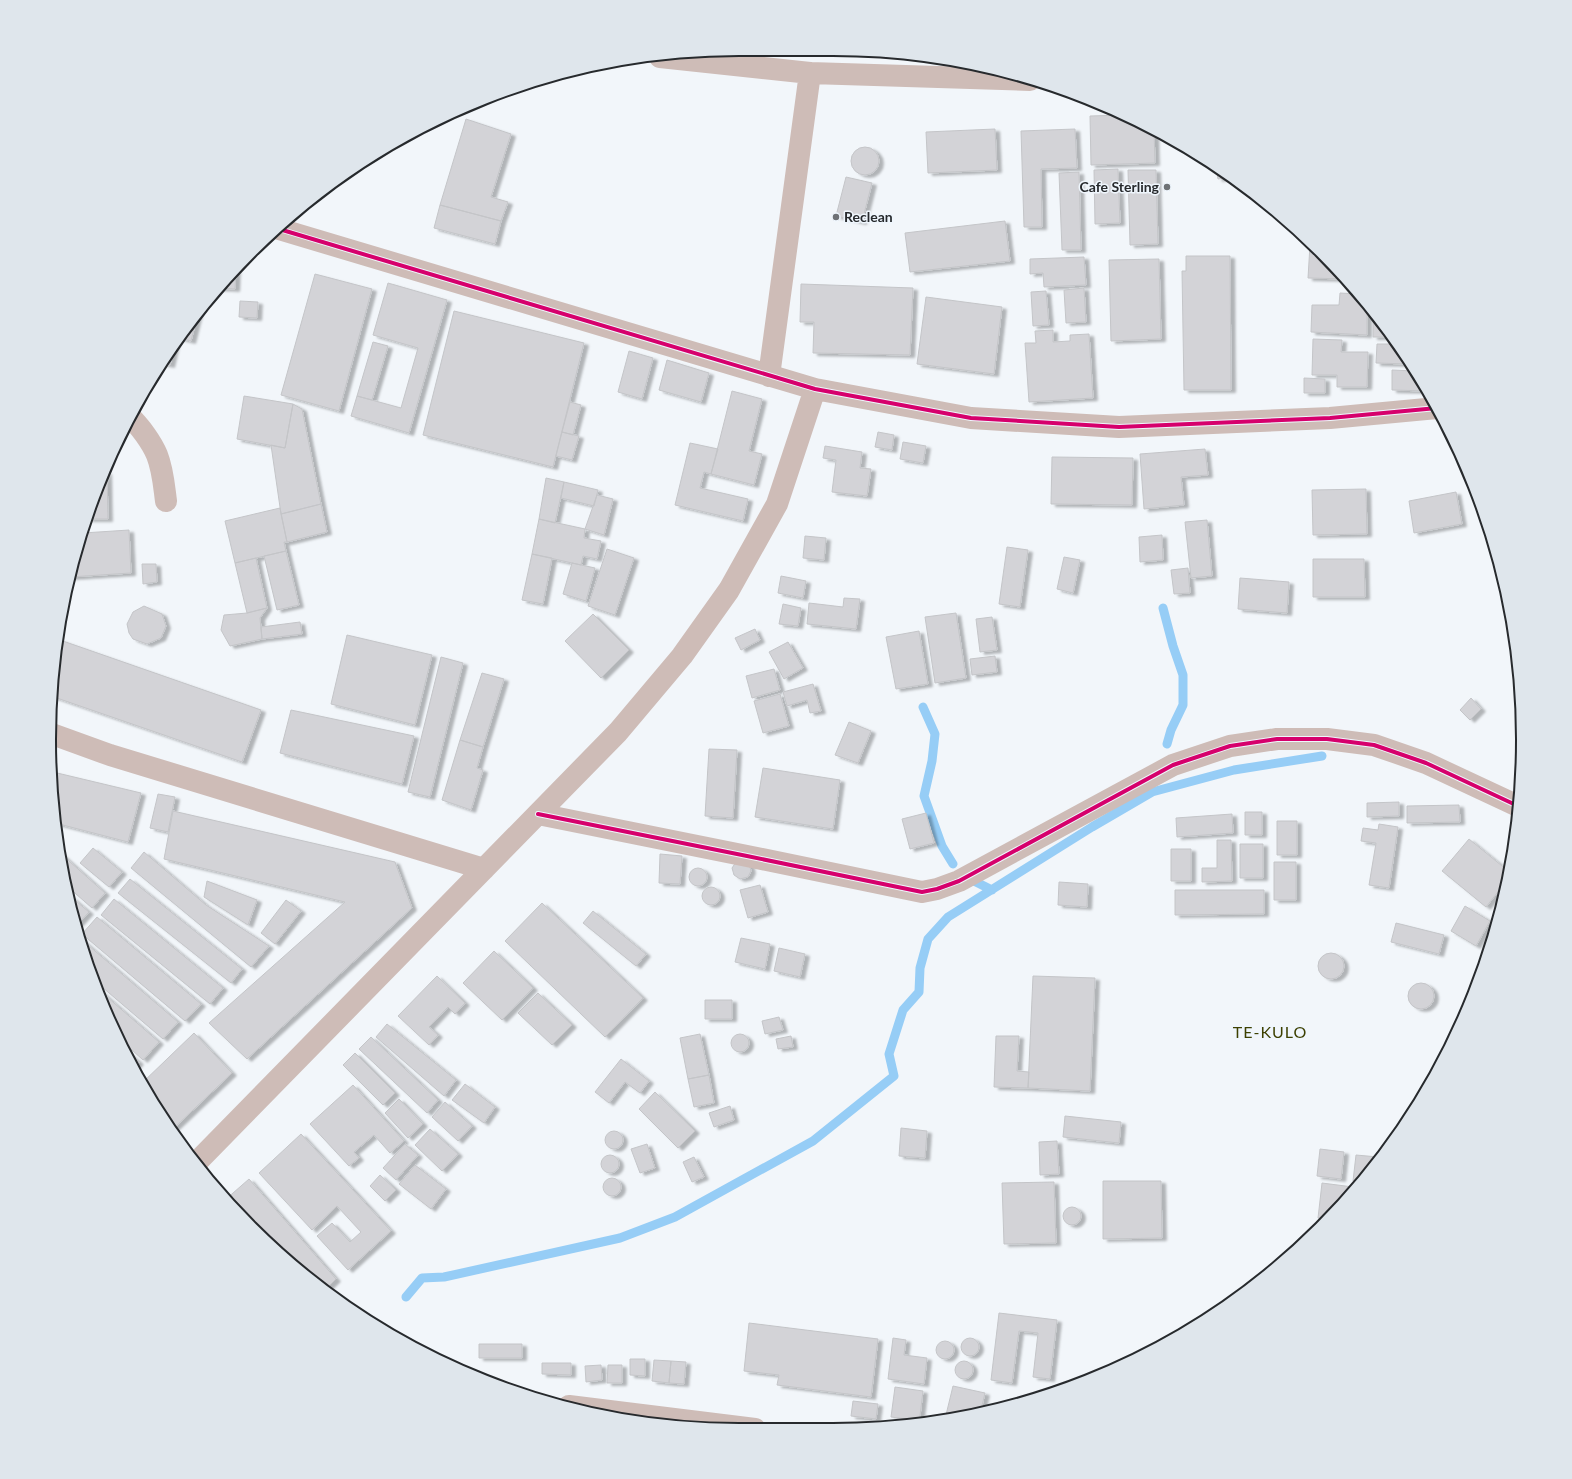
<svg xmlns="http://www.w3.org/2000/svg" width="1572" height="1479" font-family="Lato,sans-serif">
<defs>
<filter id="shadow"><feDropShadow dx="4.5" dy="2.5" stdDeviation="1" flood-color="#0004"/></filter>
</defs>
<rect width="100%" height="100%" fill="#f2f6fa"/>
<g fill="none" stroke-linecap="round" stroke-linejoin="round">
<path stroke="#96cdf6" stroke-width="9" d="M1163,608L1173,646L1183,675V705L1171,730L1167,744
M923,707L935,734L932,761L924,796L942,846L953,864
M974,881L992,890
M406,1297L422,1278L444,1277L620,1238L675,1217L813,1141L894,1076L889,1054L903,1010L919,992L920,968L928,939L948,917L1092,827L1152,792L1234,770L1322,756"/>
</g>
<path fill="#d3d3d7" stroke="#c4c5c8" filter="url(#shadow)" d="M1123,115L1138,120L1154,130L1155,163L1091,165L1090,116Z
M466,119L511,134L491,197L508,202L501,221L440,205Z
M995,129L997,170L928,173L926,132Z
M1075,129L1077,168L1041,169L1042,227H1024L1021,131Z
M851 161a14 14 0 1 1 28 0a14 14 0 1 1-28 0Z
M1118,169L1120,223L1095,224L1094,170Z
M1216,169L1229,177L1218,179Z
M1128,170H1156L1158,244L1130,245Z
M1079,172L1081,250H1062L1059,173Z
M846,177L872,183L862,222L836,216Z
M440,205L501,221L495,244L434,228Z
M1005,221L1010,261L910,272L905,233Z
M1310,245L1346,279L1308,278Z
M1186,256H1230L1231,390H1184L1182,271H1186Z
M1084,257L1086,285L1044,287L1043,273L1030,274V259Z
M1159,259L1161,339L1111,341L1109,260Z
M236,270L235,289L217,288L220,284Z
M315,274L372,289L339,411L281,395Z
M388,283L447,300L409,433L351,416L357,396L401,408L418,348L373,335Z
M801,284L913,288L910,355L813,353L814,322H800Z
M1084,288L1086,322L1066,323L1064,290Z
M1046,291L1049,325L1033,326L1031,292Z
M1340,293L1358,294L1367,306V335L1311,332L1312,305H1339Z
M926,297L1002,307L994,374L917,364Z
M240,301L258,302L257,318L239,317Z
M454,311L584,343L553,467L423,435Z
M198,313L191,341L179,338Z
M1373,314L1390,337H1373Z
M1053,330V342L1070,341V335L1089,334L1093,398L1029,402L1025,343H1036L1035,331Z
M1313,339L1342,340L1341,352H1368L1367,387H1337V375H1312Z
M373,342L388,346L372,400L357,396Z
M175,343L170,365L161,363L165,356Z
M1377,344H1395L1409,364L1376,363Z
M629,351L653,358L642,399L618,392Z
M667,360L709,373L701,402L659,390Z
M1392,370L1414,371L1428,391L1392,390Z
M1304,378L1325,379V393H1304Z
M732,391L762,399L749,451L762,454L754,485L711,474Z
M244,396L293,404L285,448L237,439Z
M570,402L581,405L573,435L562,432Z
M293,404L302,409L321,504L281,514L271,445L285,448Z
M562,432L579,436L572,460L556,456Z
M878,432L894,435L892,450L875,447Z
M903,442L926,446L923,463L900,459Z
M690,443L718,449L711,474L704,472L700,488L748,499L743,521L675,505Z
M825,446L862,452L860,468L871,469L867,496L832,492L836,460L823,458Z
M1205,449L1208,475L1181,477L1184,505L1144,509L1140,454Z
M1052,457L1133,458L1132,505L1051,504Z
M106,472H107L108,519H88Z
M546,478L564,482L555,523L539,519Z
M564,482L598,490L594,506L561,498Z
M1366,489L1367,534L1313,535L1312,490Z
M1456,492L1462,524L1414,533L1409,501Z
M597,495L613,499L604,535L585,529Z
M321,504L327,532L287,542L281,514Z
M280,508L287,542H284L286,551L235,563L225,521Z
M539,519L585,529L584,538L601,541L597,559L583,556L581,565L532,554Z
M1207,520L1212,576L1191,578L1185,522Z
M129,530L131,573L70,577L73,561L83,533Z
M1162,535L1163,560L1140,562L1139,537Z
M805,536L826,538L824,560L803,558Z
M1007,547L1028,550L1020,607L999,604Z
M607,549L634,558L615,615L588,606Z
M286,551L299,605L277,610L264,556Z
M532,554L552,558L543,604L522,600Z
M1064,557L1080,560L1073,593L1057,589Z
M256,558L267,608L247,613L235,563Z
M1313,559H1364L1365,597H1313Z
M572,563L595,568L586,601L563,594Z
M142,564H156L157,582L143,584Z
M1188,568L1190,593L1174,594L1171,570Z
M781,576L806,581L803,598L778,593Z
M1240,578L1289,582L1287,613L1238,609Z
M844,598L860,599L856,629L807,624L809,603L843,607Z
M783,604L801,608L798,626L779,624Z
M144,606L162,614L166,626L161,638L147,644L133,639L129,633L127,624L133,612Z
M267,608L260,618L262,639L230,646L221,630L224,615L247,613Z
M956,613L966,678L935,683L925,617Z
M593,614L629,650L601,678L565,641Z
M992,617L997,650L980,652L976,619Z
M300,622L302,634L262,639L261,627Z
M755,629L760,640L741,650L735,638Z
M919,631L928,684L896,689L886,637Z
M347,635L432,655L415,725L331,704Z
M60,640L261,710L242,762L51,696Z
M788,642L803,668L784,679L769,652Z
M995,656L997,672L972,675L970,659Z
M441,657L463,663L430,797L408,792Z
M774,669L780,690L752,698L746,676Z
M482,673L504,679L483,747L460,740Z
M813,684L821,711L810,713L807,700L787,706L783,692Z
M780,694L789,726L763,733L754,701Z
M1471,698L1481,709L1470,720L1460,710Z
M291,710L414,736L402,784L280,753Z
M849,722L871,731L858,763L835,755Z
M460,740L483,747L477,768L483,770L471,810L442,800Z
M709,749L737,750L733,818L705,816Z
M763,768L840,780L833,829L755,817Z
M53,772L141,793L128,842L55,823Z
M158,794L175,797L168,832L150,828Z
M1399,802V816L1367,817V803Z
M1459,805L1460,822L1407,823V806Z
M173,811L395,862L412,908L247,1059L209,1023L345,902L164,859Z
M1245,812H1262V835H1245Z
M926,813L934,843L910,849L902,819Z
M1232,814L1233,833L1177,837L1176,818Z
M1277,821H1297V855H1277Z
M1379,824L1398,827L1389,888L1369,885L1376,843L1361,841L1363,828L1378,830Z
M1469,839L1507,870L1505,883L1486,907L1442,871Z
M1217,840H1231L1232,881L1202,882V868H1217Z
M1240,844H1263V878H1240Z
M93,848L122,872L109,887L80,863Z
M1171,849H1191V881H1171Z
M144,852L206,905L269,946L251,967L131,868Z
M60,853L105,893L92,908L68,887Z
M660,854L682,856L680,884L659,883Z
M736,862L749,863L751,871L748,877L740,879L734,875L732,868Z
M1274,862H1296V900H1274Z
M689 877a9 9 0 1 1 18 0a9 9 0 1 1-18 0Z
M130,879L242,969L231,983L118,893Z
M207,881L257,900L248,925L204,897Z
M1059,882L1088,884L1087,907L1058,905Z
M760,885L768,912L748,918L740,890Z
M702 896a9 9 0 1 1 18 0a9 9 0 1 1-18 0Z
M1175,890H1264V914L1175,915Z
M70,896L89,912L77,925Z
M114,899L223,988L210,1004L101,915Z
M286,900L301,911L275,944L261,933Z
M542,903L643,998L605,1037L505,941Z
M1465,906L1490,921L1476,946L1451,931Z
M593,911L646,954L636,966L583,923Z
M97,917L201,1004L185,1021L82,934Z
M1396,923L1444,935L1439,954L1391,942Z
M741,938L770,944L765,969L735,962Z
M81,939L178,1022L163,1039L95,981L86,962Z
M779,948L805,954L800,977L774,971Z
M494,951L533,988L502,1020L463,983Z
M1318 966a13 13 0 1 1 26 0a13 13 0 1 1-26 0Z
M437,976L465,1003L455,1014L448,1007L429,1027L438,1035L429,1045L398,1016Z
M1033,976L1095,978L1090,1091L1028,1088Z
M1408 996a13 13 0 1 1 26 0a13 13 0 1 1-26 0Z
M99,990L159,1042L143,1060L122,1041Z
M538,993L572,1025L552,1045L518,1013Z
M705,1000H732V1019H705Z
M779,1017L783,1030L765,1034L762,1021Z
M387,1024L456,1080L444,1096L376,1037Z
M194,1033L232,1073L173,1129L141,1084Z
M731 1043a9 9 0 1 1 18 0a9 9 0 1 1-18 0Z
M700,1034L709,1075L688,1079L680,1038Z
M791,1036L793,1047L778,1049L776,1039Z
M996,1036H1019L1017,1071L1029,1072L1028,1088L994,1087Z
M371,1037L438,1100L427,1113L359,1049Z
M126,1051L139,1062L134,1068Z
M355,1053L395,1093L383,1105L343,1065Z
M621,1059L649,1081L640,1093L625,1082L609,1103L595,1092Z
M709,1075L714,1103L694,1107L688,1079Z
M465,1084L495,1107L484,1123L452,1100Z
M353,1085L404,1141L390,1153L374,1135L354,1152L359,1158L349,1166L310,1124Z
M655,1092L695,1131L678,1148L639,1109Z
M399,1099L423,1124L408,1138L385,1113Z
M445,1102L472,1126L458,1141L432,1117Z
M730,1106L734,1120L714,1127L709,1113Z
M1065,1116L1121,1122L1119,1143L1063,1137Z
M901,1128L927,1131L925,1158L899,1156Z
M430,1129L458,1154L442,1171L415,1145Z
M605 1140a9 9 0 1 1 18 0a9 9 0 1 1-18 0Z
M301,1134L391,1231L348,1270L317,1236L332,1223L350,1242L361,1232L337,1206L312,1230L259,1173Z
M1057,1141L1059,1174L1040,1175L1039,1142Z
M405,1144L418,1155L396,1180L383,1168Z
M647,1144L655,1168L640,1173L631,1149Z
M1320,1149L1344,1152L1341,1179L1317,1176Z
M601 1164a9 9 0 1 1 18 0a9 9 0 1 1-18 0Z
M1356,1155L1378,1157L1377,1163L1359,1182L1353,1181Z
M694,1157L704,1177L692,1182L683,1162Z
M415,1165L446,1189L431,1209L399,1184Z
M380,1175L396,1190L385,1201L370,1186Z
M603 1187a9 9 0 1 1 18 0a9 9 0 1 1-18 0Z
M249,1179L336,1279L325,1290L284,1258L225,1200Z
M1103,1181H1161L1162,1238L1103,1239Z
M1054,1182L1056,1243L1004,1244L1002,1183Z
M1322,1183L1353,1187V1189L1325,1219L1318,1218Z
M1063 1216a9 9 0 1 1 18 0a9 9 0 1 1-18 0Z
M999,1313L1057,1320L1050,1379L1033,1377L1038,1333L1019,1331L1012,1383L991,1380Z
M749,1323L878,1339L871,1397L777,1385L779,1375L744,1371Z
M961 1347a9 9 0 1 1 18 0a9 9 0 1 1-18 0Z
M893,1338L906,1340L904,1355L927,1358L924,1384L888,1379Z
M936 1350a9 9 0 1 1 18 0a9 9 0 1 1-18 0Z
M479,1344H522V1358H479Z
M630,1359H645V1376L630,1375Z
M654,1360L671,1361L669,1383L652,1381Z
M955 1370a9 9 0 1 1 18 0a9 9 0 1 1-18 0Z
M671,1361L686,1362L684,1384L669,1383Z
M542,1363H571V1375L542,1374Z
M601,1365L602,1380L586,1382L585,1366Z
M608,1365H622V1383H607Z
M953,1386L985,1393L981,1410L945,1419Z
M895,1387L923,1391L919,1424L905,1425L906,1419L891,1417Z
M853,1401L878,1404L876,1419L851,1416Z"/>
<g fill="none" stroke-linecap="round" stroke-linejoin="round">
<path stroke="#cebcb7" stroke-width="22" d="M660,57L810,73L1030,80
M279,229L815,389L971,418L1119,427L1330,418L1437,408
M769,376L810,73
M130,417C140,426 152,443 157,455C163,470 164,486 166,501
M52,734L110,755L484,869
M538,814L747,856L922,892L937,889L959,881L1173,765L1230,746L1277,739H1327L1374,745L1426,763L1518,806
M197,1162L618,732L682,656L729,590L777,504L815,389
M569,1406L755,1429"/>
<defs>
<path id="cycleway" d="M279,229L815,389L971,418L1119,427L1330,418L1437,408
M538,814L747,856L922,892L937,889L959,881L1173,765L1230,746L1277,739H1327L1374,745L1426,763L1518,806"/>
</defs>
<use href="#cycleway" stroke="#eff6fd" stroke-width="6"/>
<use href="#cycleway" stroke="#d6006c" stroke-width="4"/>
</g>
<g fill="#6e7175" stroke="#eff6fd" stroke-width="1.5">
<circle cx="1167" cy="187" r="4"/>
<circle cx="836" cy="217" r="4"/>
</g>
<g text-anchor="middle" stroke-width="3" stroke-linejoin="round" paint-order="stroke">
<g font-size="14" font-weight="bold" fill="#272a2d" stroke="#eff6fd" text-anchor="end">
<text x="1159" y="192">Cafe Sterling</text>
<text x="844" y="222" text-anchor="start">Reclean</text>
</g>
<g font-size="16" letter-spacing="1" fill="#3e4000" stroke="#eff6fd">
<text x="1270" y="1038">TE-KULO</text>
</g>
</g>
<path d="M0 0H1572V1479H0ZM739 56H833A683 683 0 0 1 1516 739V740A683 683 0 0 1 833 1423H739A683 683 0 0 1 56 740V739A683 683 0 0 1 739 56Z" fill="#dfe6ec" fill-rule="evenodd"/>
<path fill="none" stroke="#272a2d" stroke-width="2" d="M739 56H833A683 683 0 0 1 1516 739V740A683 683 0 0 1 833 1423H739A683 683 0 0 1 56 740V739A683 683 0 0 1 739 56Z"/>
</svg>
